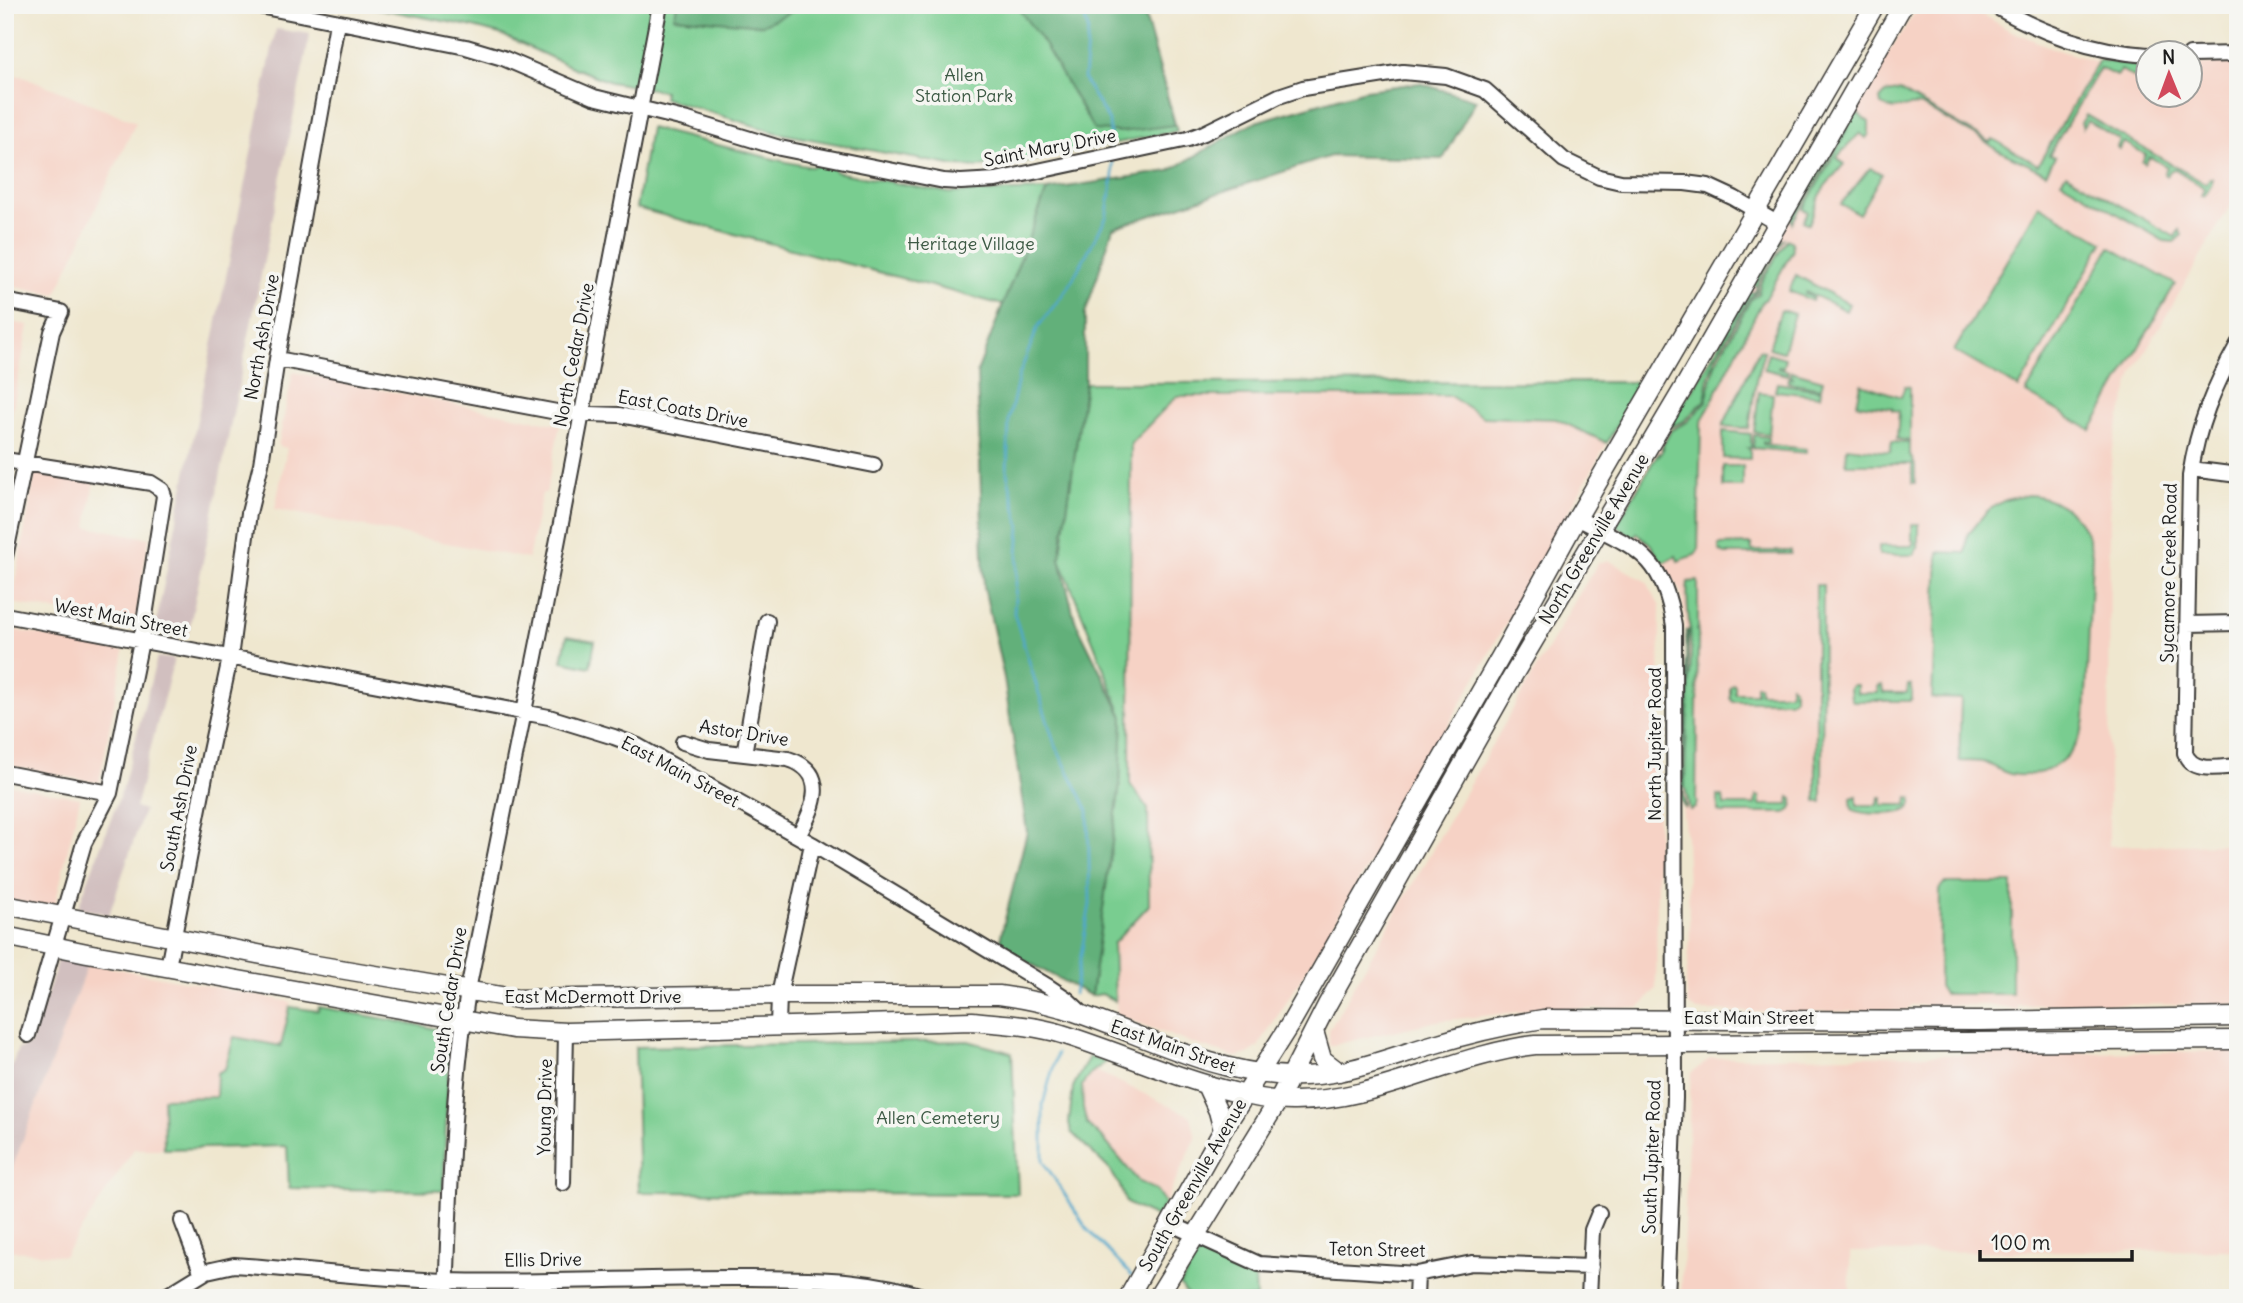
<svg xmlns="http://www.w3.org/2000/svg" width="2243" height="1303" font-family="Delius,sans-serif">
<rect width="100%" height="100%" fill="#f6f6f2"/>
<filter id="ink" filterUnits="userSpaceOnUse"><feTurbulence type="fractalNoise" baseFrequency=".0143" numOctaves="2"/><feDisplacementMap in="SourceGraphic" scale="14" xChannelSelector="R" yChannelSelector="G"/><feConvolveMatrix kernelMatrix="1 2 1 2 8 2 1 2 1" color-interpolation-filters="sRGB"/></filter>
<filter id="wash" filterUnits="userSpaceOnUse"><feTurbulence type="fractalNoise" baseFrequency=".00686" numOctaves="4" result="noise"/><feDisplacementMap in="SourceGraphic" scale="28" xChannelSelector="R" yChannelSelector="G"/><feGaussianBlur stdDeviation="1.57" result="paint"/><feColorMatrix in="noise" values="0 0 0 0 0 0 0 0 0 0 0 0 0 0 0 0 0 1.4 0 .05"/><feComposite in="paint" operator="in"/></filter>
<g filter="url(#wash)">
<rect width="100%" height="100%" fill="#efe7cf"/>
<path fill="#f6d2c5" d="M1920,5H1965L2007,29L2052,48L2097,62L2103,59L2148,64V94H2190L2191,65L2238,63V192L2133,373L2118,424L2112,454L2110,481L2109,786V846L2238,844V1004L2017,1005L2016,1010H2014L1991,1005H1911L1906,1011L1776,1012L1696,1011L1688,1004L1686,981L1690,940L1686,838L1681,799V766L1686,695L1685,616L1680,589L1651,552L1617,530L1615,522L1873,75Z
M5,73L25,77L136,122L56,294L5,285Z
M5,321L28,325L7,441L5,440Z
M293,372L560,425L546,493H542L528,559L275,509L287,448L278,446Z
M1177,396H1450L1483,417L1556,419L1607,443L1476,677L1325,940L1258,1047L1248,1054L1236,1057L1188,1042L1117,1015L1113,944L1149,905L1148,809L1130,784L1131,443Z
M35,472L94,482L87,527L149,538L135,624L12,603Z
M1608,560L1647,582L1660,607L1656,989L1639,1008L1536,1010L1437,1021L1329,1046V1030L1576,599L1598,563Z
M5,628L124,651L99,783L5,765Z
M5,784L80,798L54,909L5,899Z
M88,963L291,1002L281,1046L234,1037L225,1069L217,1073L216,1097L163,1098L164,1149H134L64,1256L5,1250V1187Z
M2238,1051V1250L1850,1252V1298H1681L1691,1073L1711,1058Z
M1094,1070L1191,1116L1196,1138L1165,1203L1156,1190L1139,1182L1105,1141L1087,1124L1083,1108L1082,1085L1086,1078Z"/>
<path fill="#d1bfbf" d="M276,29L310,34L188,635L155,628Z
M157,657L174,659L135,808L144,810L109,915L78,907L123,787Z
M59,957L88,963L5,1188V1083L18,1049L31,1044Z"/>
<path fill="#79cd90" stroke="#4a7456" stroke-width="2" d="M360,5H1142L1177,131L1012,164L978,167L956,166L778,133L663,98L664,91L610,82L574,68L500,34L469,26Z
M2099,60L2148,68V85L2121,70L2116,76L2100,68L2049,155L2055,157L2046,173L1997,150L1981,138L1922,106C1905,102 1897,114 1881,105L1880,99L1886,93L1900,91L1990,142L1993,139L2038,165Z
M1855,112L1869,122V134L1866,138L1860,133L1837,157L1844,164L1825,186L1818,200L1809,224L1803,221L1808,212L1803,209L1839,146Z
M2086,115L2206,184L2210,178H2212V183L2205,195L2201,196L2204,188L2175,169L2171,170L2166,176L2164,174L2167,167L2150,157L2145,164L2142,162L2146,155L2124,142L2119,149L2117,147L2120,140L2088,121L2083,128L2081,123Z
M1848,119L1843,134L1792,223L1791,218Z
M650,128L782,161L811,167L818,164L832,167L836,172L950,193L1047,190L1003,305L636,208Z
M1870,168L1882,174L1859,214L1841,204Z
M2066,174L2175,237L2179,230L2182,235L2174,242L2164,241L2061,181Z
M2039,205L2103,242L2019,388L1954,351Z
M1783,239L1758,282L1756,292L1749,298L1715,358L1709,376L1705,400L1684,421L1670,427L1688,395L1691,393L1749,291L1754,293L1757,287L1753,284L1770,253H1774L1772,251L1777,242Z
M1787,239L1792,242L1793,250L1765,300H1763L1701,423L1698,551L1695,555L1678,561L1676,556L1663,563L1650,544L1637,533L1634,537L1618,527L1617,524L1658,453L1659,456L1664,447L1661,449L1671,430L1687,422L1706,402L1715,364L1751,299L1758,294L1761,282Z
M2110,247L2175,284L2091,430L2026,393Z
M1796,275L1849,304L1846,311L1806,291L1805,293L1814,297L1812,301L1789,291Z
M1781,310L1794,314L1783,352L1769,348Z
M1759,350L1764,351L1756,380L1749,429L1723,426Z
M1768,353L1785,358L1783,367L1779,366L1778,368L1788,371L1787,375L1764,369Z
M1791,371L1823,380L1821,388L1788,382L1789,378L1794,377L1790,376Z
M1641,382L1607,443L1556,419L1483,417L1450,396H1177L1131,443L1130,784L1148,809L1149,905L1113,944L1115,1001L1102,994L1091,996L1120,784L1123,717L1060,559L1085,383Z
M1777,383L1821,390L1820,396L1775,391Z
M1861,384L1901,397L1905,386L1910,387V441L1897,439L1899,411L1892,410V408L1857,404Z
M1759,392L1773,394L1769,434L1754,432Z
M1723,431L1751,434V448H1748L1750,450V459L1723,458Z
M1754,435L1768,437V442H1763V444L1806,449V453L1753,448Z
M1892,442L1909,443V453L1915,465V483H1912V464H1846L1847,447L1890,452Z
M1723,466H1743V487H1723Z
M2028,495C2062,497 2088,521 2092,555L2085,720C2078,755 2048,781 2010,774C2001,772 1994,766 1986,763C1978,760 1967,762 1959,761L1961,699L1932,698L1938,552L1966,553L1967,535L1987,511L2005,500Z
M1912,524H1919V542L1917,543L1919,546L1913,555H1879V546H1912L1914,540H1912Z
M1751,544L1752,551H1791V554H1725L1719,550V545Z
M1698,581V629L1696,630L1698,632L1696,800L1697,802L1695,808L1690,810L1685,787C1685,742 1690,697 1691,652C1691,629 1685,602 1688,582Z
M1816,585H1823L1822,802H1816Z
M1688,630V695L1683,765V793L1686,809L1681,801V765L1686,695V631Z
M567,636L595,641L590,667L562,661Z
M1733,684L1735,685V693H1756V685H1759L1760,693H1789L1791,685L1794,687V698L1790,701H1732L1730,698V687Z
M1853,685H1857V693H1878V686L1882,685L1883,693H1907L1908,685H1910L1912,687V699L1910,701H1853L1851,699L1850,688Z
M1718,796L1723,797L1724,805H1755L1756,796L1760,797V805H1789L1790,797L1793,799C1794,806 1792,811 1785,813H1721L1718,811Z
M1857,796V805H1878L1879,797H1882V805H1907L1908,797L1912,798C1912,803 1913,804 1909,808C1902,816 1860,815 1852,809L1851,798Z
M1944,883H2012V994H1944L1939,986L1940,888Z
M290,1007L318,1011L319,1007L424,1026L450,1033L443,1191L289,1188L287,1146L164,1149L163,1098L216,1097L217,1073L225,1069L234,1037L281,1046Z
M968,1041L1012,1053L1018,1194L639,1192L635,1047Z
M1089,1057L1106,1062L1091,1073L1082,1085L1083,1108L1087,1124L1105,1141L1139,1182L1156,1190L1165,1203L1156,1217L1126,1203L1119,1184L1109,1169L1071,1132L1069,1123L1073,1087Z
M1201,1250L1215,1255L1255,1277L1256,1298H1190L1180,1285Z"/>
<path fill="#62b07a" stroke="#3f664b" stroke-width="2" d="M677,5H806L762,25L674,17Z
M1016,5H1142L1175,125L1122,132L1094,130L1044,44Z
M1419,83L1476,100L1443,159L1331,156L1113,228L1085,314V383L1060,559L1075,620L1123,717L1120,784L1091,996L1001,948V935L1027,832L1004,678L984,587L977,372L1047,190L1169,171L1252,123L1365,90Z"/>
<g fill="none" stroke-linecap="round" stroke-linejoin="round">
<path stroke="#50a8cd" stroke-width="2.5" d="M1081,5L1088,29L1084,80L1109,121L1111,151
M1074,994L1090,904L1088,810L1055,745L1014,613L1020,526L1007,473L1009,419L1019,375L1038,327L1069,286L1106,218L1113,177L1112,161
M1057,1053L1043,1104V1161L1087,1229L1132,1276
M1141,1286L1151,1297"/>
</g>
</g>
<g filter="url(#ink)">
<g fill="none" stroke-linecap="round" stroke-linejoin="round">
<defs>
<path id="minor" d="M254,5L466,47L503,58L594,97L688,120L780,148L944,181L961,182L996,180L1188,139L1204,133L1279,96L1303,88L1403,72L1446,76L1485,90L1564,160L1599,177L1621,182L1685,183L1708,186L1734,198L1777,223
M1993,5C2043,34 2091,51 2148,55
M2190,55L2238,54
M5,301L61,312L52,332L5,557
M2238,344C2213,389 2198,424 2190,476L2185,753C2192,774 2220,767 2238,766
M277,359L562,413L620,415L874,465
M5,460L151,483L162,490L164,496L141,641L110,793L84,843L28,1035
M2191,469L2238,475
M1577,518C1637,549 1663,554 1674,626L1675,1098L1667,1298
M5,615L522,712L549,717L614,737L638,746L812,844L1049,987L1067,999L1083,1014
M2187,624L2238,623
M683,742L709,750L788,759C830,772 814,809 798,836
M744,754L767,621
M5,773L110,793
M168,967L209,756L230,658L249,513L261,464L277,359L337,23
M778,1025L779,995L812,844
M563,1183L566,1032
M182,1221L202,1274
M1171,1224L1259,1264L1417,1274L1472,1263L1591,1267
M163,1298L207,1271L234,1265C305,1270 376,1279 446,1281C547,1284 649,1277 750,1278C814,1279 867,1277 929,1298
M446,1298C450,1193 452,1088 469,985L545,607L660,5
M1416,1298L1417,1274
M1589,1298L1592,1230L1599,1213"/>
<path id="major" d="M5,905L304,963L518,999L779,995H999C1021,998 1041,1002 1062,1008C1139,1032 1208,1073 1290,1076C1341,1078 1387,1058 1435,1044C1471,1033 1506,1025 1543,1019L1978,1021L2238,1017
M5,936L87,953L513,1029L566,1032L972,1021C1002,1024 1033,1025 1062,1034C1120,1052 1175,1078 1234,1092C1252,1097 1272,1101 1292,1101C1377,1102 1451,1055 1535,1045L2238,1040
M1314,1031L1322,1059L1339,1072
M1206,1085L1218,1111L1223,1130
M1128,1298L1223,1130L1292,1021L1501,656L1577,518L1875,5
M1157,1298L1278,1101L1327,1005L1511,679L1687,382L1903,5"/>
</defs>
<use href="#minor" stroke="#3c3a37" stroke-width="18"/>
<use href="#major" stroke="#3c3a37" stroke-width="21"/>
<use href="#minor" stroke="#fff" stroke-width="14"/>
<use href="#major" stroke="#fff" stroke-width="18"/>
</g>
</g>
<g text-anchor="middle" stroke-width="7" stroke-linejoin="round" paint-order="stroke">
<g font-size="18" fill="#3d5a45" stroke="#f6f6f2">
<text x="964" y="81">Allen<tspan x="964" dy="21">Station Park</tspan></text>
<text x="971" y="250">Heritage Village</text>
<text x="938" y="1124">Allen Cemetery</text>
</g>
<g font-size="18" fill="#1c1c1c" stroke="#f6f6f2">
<text transform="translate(1050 148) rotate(-11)" y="6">Saint Mary Drive</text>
<text transform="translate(262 337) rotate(-80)" y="6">North Ash Drive</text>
<text transform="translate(574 355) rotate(-79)" y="6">North Cedar Drive</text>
<text transform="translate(683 409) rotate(11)" y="6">East Coats Drive</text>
<text transform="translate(1594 539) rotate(-59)" y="6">North Greenville Avenue</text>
<text transform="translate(2169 573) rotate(-89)" y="6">Sycamore Creek Road</text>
<text transform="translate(121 618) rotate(11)" y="6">West Main Street</text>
<text transform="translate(744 733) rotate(9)" y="6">Astor Drive</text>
<text transform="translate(1655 744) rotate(-90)" y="6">North Jupiter Road</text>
<text transform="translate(680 772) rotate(28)" y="6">East Main Street</text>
<text transform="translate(179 808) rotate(-79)" y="6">South Ash Drive</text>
<text x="593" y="1003">East McDermott Drive</text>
<text transform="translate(449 1000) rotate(-81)" y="6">South Cedar Drive</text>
<text x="1749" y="1024">East Main Street</text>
<text transform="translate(1173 1047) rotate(19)" y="6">East Main Street</text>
<text transform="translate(545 1107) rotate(-89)" y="6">Young Drive</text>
<text transform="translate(1652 1157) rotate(-88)" y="6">South Jupiter Road</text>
<text transform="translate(1193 1185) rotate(-60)" y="6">South Greenville Avenue</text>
<text transform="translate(1377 1250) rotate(1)" y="6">Teton Street</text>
<text transform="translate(543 1260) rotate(-1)" y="6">Ellis Drive</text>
</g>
</g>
<rect width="2243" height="1303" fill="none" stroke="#f6f6f2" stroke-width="28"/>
<g transform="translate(2169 74) rotate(359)"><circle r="33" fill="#f6f6f2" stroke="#9f9f9c" stroke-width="2"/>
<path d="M0-5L12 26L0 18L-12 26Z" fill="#d1495b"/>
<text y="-10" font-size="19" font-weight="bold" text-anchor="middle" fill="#1c1c1c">N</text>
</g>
<path d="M1980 1250v10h152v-10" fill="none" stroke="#1c1c1c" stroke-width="3.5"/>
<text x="1991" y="1250" font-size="21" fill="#1c1c1c" stroke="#f6f6f2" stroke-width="5" paint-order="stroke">100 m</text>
</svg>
